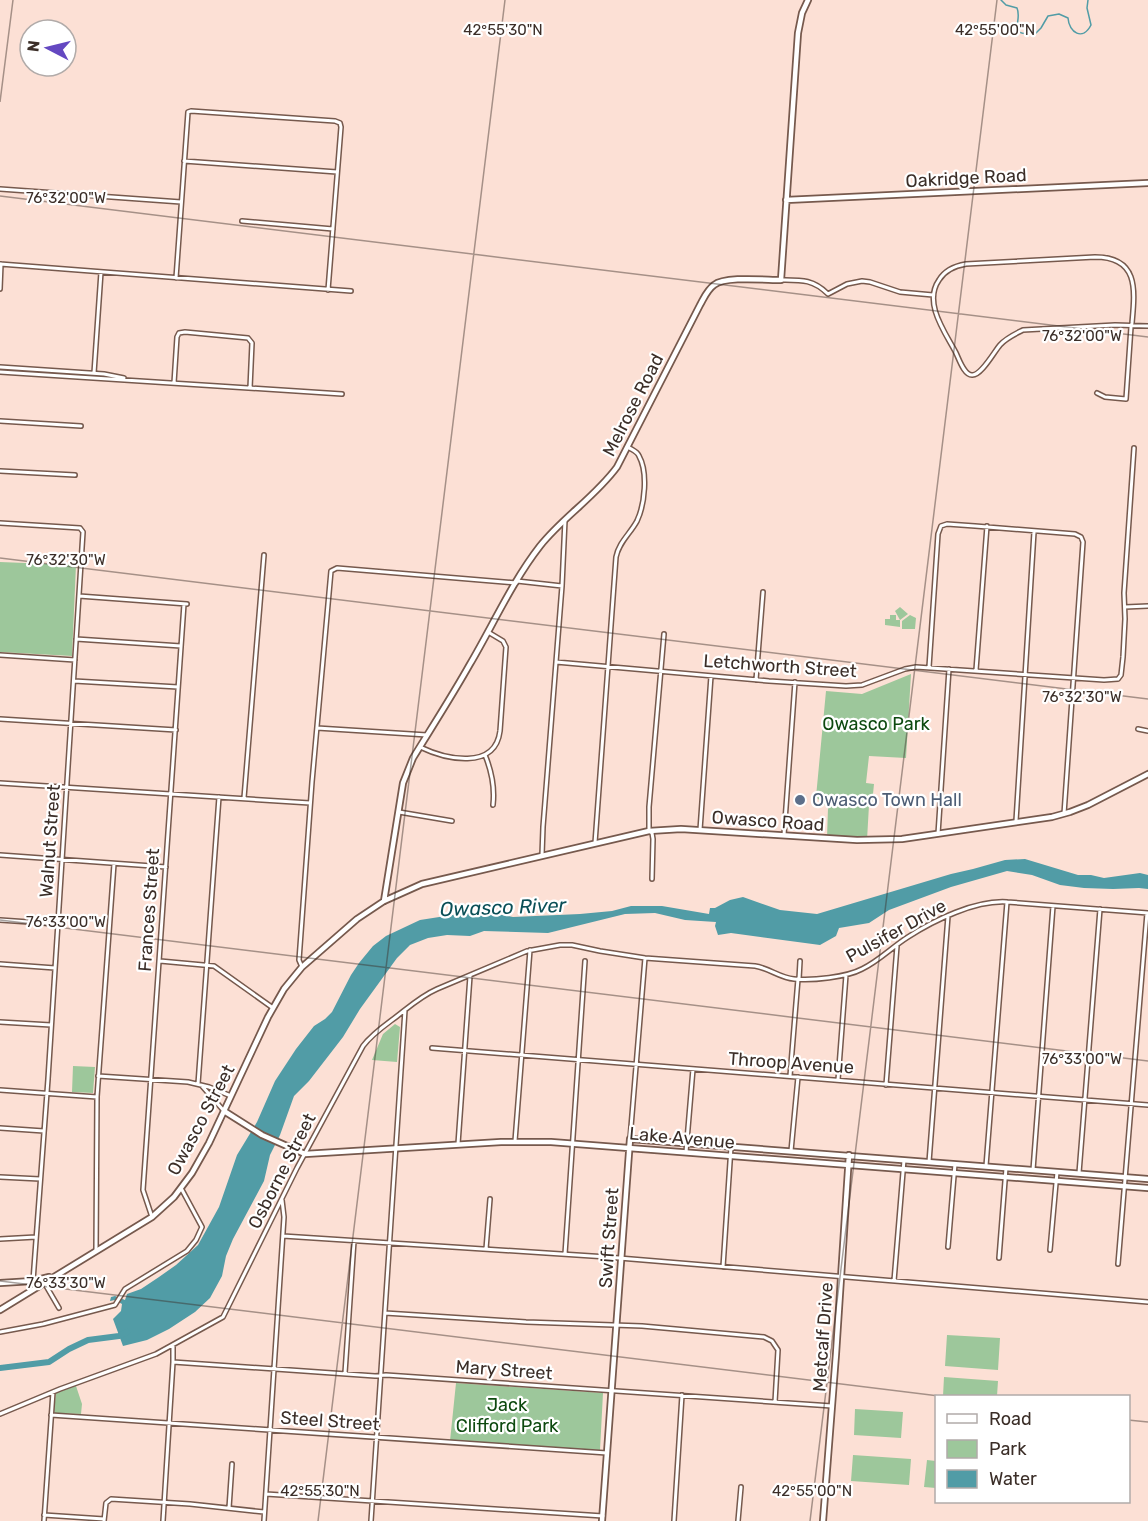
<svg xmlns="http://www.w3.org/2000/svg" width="1148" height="1521" font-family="Rubik,sans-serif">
<rect width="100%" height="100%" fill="#fce0d5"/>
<path fill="#9dc79b" d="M0,562L76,565L72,656L0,652Z
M900,607L908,614L900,620V627L885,625V619H890V615H896V620H900L895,611Z
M910,615L916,618L915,629H902V621Z
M911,674L906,758L869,756L866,783L874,784L872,804L869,805L867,840L827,838L828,808L816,797L826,691L862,694Z
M395,1024L400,1027L397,1062L372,1060L383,1034Z
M73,1066L95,1067L93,1093L72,1092Z
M947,1335L1000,1338L998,1370L945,1366Z
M944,1377L998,1381L997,1396H943Z
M456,1383L603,1393L600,1450L450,1441Z
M76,1386L82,1404L81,1414L55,1413L54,1411L56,1393Z
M855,1409L903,1412L901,1438L854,1435Z
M853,1455L911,1459L909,1485L851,1481Z
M927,1460L936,1461V1488L924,1487Z"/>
<path fill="#519ca6" d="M1025,859L1078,875H1091L1104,878L1140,873L1148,875V889L1139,888L1113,889L1084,888L1060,885L1032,875L1007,871L951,887L889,910L869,923L839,928L836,936L820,945L731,933L718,935L715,926L716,922L685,920L655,913L625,914L548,933L484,931L470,936L447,935L428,938L410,945L397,958L360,1009L343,1037L309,1081L294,1096L280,1135L270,1155L264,1181L233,1239L226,1256L222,1276L210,1298L195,1312L169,1329L147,1340L123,1346L113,1319L121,1311L122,1304L115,1300L110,1301L111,1297L115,1296L125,1300L127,1294L141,1289L159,1277L176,1265L198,1245L219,1207L237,1155L257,1122L275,1081L296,1049L314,1026L325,1019L332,1012L351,975L359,963L373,946L386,936L420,920L465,913H491L513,917L580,914L612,911L631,906H662L709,914L710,908H715L730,900L743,897L780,910L817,914L951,874L973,869L1005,860Z"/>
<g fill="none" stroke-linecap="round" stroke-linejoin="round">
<path stroke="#519ca6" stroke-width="1.5" d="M1001,0L1006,5L1017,8C1023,22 1005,37 1036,33L1041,28L1048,16L1059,14L1068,18C1069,33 1083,41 1091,25L1087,8L1088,0"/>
<path stroke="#519ca6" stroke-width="6" d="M0,1368L49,1362L69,1349L88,1340L119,1336L127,1332"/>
<defs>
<path id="street" d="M184,161L337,172
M0,189L181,202
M242,221L333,229
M0,264L351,291
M176,278L188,112L191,111L335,121L340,123L341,127L328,290
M781,280C801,280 813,279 828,294L847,284L862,281L870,282L900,292L933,295
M0,289L1,264
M0,367L104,374L124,378
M0,372L342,394
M94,373L101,272
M174,383L177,337L179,333L185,332L248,338L252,343L250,388
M1097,393L1105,397L1126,399L1131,327L1132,323C1135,290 1139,257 1095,257L966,264C954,266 945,270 939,280C923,303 945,332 956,353C959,359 964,375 972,375C981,376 994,352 1000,345C1006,338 1015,334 1023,330L1115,325L1148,326
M0,421L81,426
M0,471L75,475
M0,523L80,528L83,532L48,1079L33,1281
M517,581L562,586
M79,596L187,604
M1125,607L1148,606
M76,639L181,646
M0,655L75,660
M556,662L769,681L846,686L862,685L905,669L916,667L1104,680L1118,679L1121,675L1123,657L1125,619L1124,593L1134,448
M929,667L938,534L941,526L947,524L975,526L1075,534L1081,537L1083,542L1064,814
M976,670L987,526
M756,680L763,592
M74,681L178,687
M0,719L176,730
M317,728L427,735
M1138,729L1148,731
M420,747C445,759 495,771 500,731L506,647L503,641L488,632
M485,755C492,772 495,787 493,805
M0,783L310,803
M244,798L264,555
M399,812L452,821
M1016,821L1034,532
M700,830L711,676
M938,834L949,669
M784,835L795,682
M595,843L616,557C619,542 630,534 637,521C645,504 648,472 639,456C637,451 632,450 628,447
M0,855L166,867
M542,855L543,827L562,586L565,520
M652,879L653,839L652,833L649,831V807L664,634
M0,920L58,924
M160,961L214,966L273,1008
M0,964L55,968
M302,967L299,960L312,782L331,571L337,568L516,583
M799,979L800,961
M0,1022L51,1025
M432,1048L1148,1105
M98,1076L188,1082L209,1087L231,1096
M790,1076L798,979
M838,1080L846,975
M198,1084L219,797
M886,1085L897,946
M202,1086L224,1111
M0,1090L97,1097
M0,1128L44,1131
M630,1139L645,958
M515,1141L530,950
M458,1144L470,976
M791,1151L798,1077
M686,1152L693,1069
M929,1162L948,916
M986,1166L1007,902
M1033,1170L1053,906
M1079,1173L1100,909
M0,1177L40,1179
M152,1217L143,1190L184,604
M283,1236L607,1257L1148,1302
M0,1239L36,1237
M948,1247L955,1164
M486,1249L490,1199
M1050,1250L1057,1172
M96,1251L97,1097L114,864
M565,1254L585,961
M999,1258L1006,1168
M1118,1264L1147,913
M723,1267L731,1147
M894,1281L904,1160
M45,1284L59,1308
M385,1313L526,1322L642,1326L764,1337L772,1341L778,1350L775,1402
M0,1332L43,1324L115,1305L125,1289L187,1251L196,1240L202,1227L181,1188
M173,1362L375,1376L386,1375L832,1406
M345,1373L354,1241
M0,1414L60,1389L156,1354L223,1317L297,1168L363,1046C372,1034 384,1026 396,1017C409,1007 421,996 437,989L527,951L560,945H572L600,951L645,958L755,966C769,968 780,978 794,979C812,981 847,977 862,969C879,961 892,947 908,937C934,920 976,900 1007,902L1148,913
M51,1415L607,1453
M266,1494L603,1516
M229,1508L232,1464
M44,1515L104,1519
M44,1521L53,1392
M104,1521L106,1503L111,1499L190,1504L264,1512
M163,1521L173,1362V1346
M264,1521L284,1217L282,1200
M371,1521L405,1010
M674,1521L682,1395
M738,1521L741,1487"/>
<path id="secondary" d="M786,200L1148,183
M384,901L403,783L413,758C432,727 452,696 470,664C493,625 512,582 540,546C563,517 595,497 617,467L700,305C704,298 707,290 714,285C725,276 765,280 781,280L798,33L802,13L808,0
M224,1111L262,1135L305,1154L501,1142H551L1148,1188
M0,1283L33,1281L49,1277
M0,1310L152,1217L174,1197L192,1173L209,1143L268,1017L284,989L302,967L357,919L384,901L422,884L649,831L681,829L857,840L902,839L1052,817L1070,812L1088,805L1148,774
M602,1521L630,1139L1148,1179
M823,1521L836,1354L849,1155"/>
</defs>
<use href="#street" stroke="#76594d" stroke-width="6"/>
<use href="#secondary" stroke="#76594d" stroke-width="8"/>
<use href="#street" stroke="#fff" stroke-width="3"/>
<use href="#secondary" stroke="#fff" stroke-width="4.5"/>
</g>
<path fill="none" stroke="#3b2e28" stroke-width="1.5" stroke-opacity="0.45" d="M0,102L13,0M0,196L1148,337M0,558L1148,699M0,920L1148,1061M0,1281L939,1396M1128,1420L1148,1422M318,1521L505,0M810,1521L997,0"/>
<circle fill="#5c6f8a" stroke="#fff" stroke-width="2" cx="800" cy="800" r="6"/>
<g text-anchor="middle" stroke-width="4.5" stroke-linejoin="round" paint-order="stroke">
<g font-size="18" fill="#3b2e28" stroke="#fff">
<text transform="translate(966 178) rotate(-3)" y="6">Oakridge Road</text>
<text transform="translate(633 405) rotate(-63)" y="6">Melrose Road</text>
<text transform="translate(780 666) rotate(4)" y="6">Letchworth Street</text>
<text transform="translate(768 821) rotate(4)" y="6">Owasco Road</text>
<text transform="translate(50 841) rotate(-86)" y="6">Walnut Street</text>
<text transform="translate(149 910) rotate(-86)" y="6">Frances Street</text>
<text transform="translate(896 931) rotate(-29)" y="6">Pulsifer Drive</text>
<text transform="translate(791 1063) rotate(4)" y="6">Throop Avenue</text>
<text transform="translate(201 1120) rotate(-62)" y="6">Owasco Street</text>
<text transform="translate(682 1138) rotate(5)" y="6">Lake Avenue</text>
<text transform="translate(282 1171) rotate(-63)" y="6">Osborne Street</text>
<text transform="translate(609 1238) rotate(-86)" y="6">Swift Street</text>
<text transform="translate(823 1337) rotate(-86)" y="6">Metcalf Drive</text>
<text transform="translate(504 1370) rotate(4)" y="6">Mary Street</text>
<text transform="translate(330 1421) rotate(4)" y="6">Steel Street</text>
</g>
<g font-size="18" fill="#0d490f" stroke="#fff">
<text x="876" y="730">Owasco Park</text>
<text x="507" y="1411">Jack<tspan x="507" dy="21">Clifford Park</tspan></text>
</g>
<g font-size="18" fill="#4e5e75" stroke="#fff" text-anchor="start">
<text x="812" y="806">Owasco Town Hall</text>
</g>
<g font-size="20" font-style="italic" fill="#0a4f57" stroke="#fff">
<text transform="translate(503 907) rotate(-2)" y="7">Owasco River</text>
</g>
</g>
<g font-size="15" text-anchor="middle" fill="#3b2e28" stroke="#fff" stroke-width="4.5" stroke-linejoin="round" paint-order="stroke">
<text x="503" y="35">42°55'30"N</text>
<text x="995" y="35">42°55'00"N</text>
<text x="66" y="203">76°32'00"W</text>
<text x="1082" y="341">76°32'00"W</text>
<text x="66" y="565">76°32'30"W</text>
<text x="1082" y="702">76°32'30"W</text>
<text x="66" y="927">76°33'00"W</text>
<text x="1082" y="1064">76°33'00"W</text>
<text x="66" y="1288">76°33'30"W</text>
<text x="320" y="1496">42°55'30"N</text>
<text x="812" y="1496">42°55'00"N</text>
</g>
<rect x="935" y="1395" width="195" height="108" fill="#ffffff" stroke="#b1aba9" stroke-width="1.5"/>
<rect x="947" y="1414" width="30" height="9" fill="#ffffff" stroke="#b1aba9" stroke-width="1.5"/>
<text x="989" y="1425" font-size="18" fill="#3b2e28">Road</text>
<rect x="947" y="1440" width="30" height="18" fill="#9dc79b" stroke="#b1aba9" stroke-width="1.5"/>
<text x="989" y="1455" font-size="18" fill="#3b2e28">Park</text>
<rect x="947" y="1470" width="30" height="18" fill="#519ca6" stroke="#b1aba9" stroke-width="1.5"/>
<text x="989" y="1485" font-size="18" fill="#3b2e28">Water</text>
<g transform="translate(48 48) rotate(277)"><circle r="28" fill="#ffffff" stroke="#b1aba9" stroke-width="1.5"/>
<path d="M0-4.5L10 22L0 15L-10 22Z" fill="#6448c1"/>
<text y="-9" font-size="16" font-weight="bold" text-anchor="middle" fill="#3b2e28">N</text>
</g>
</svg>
